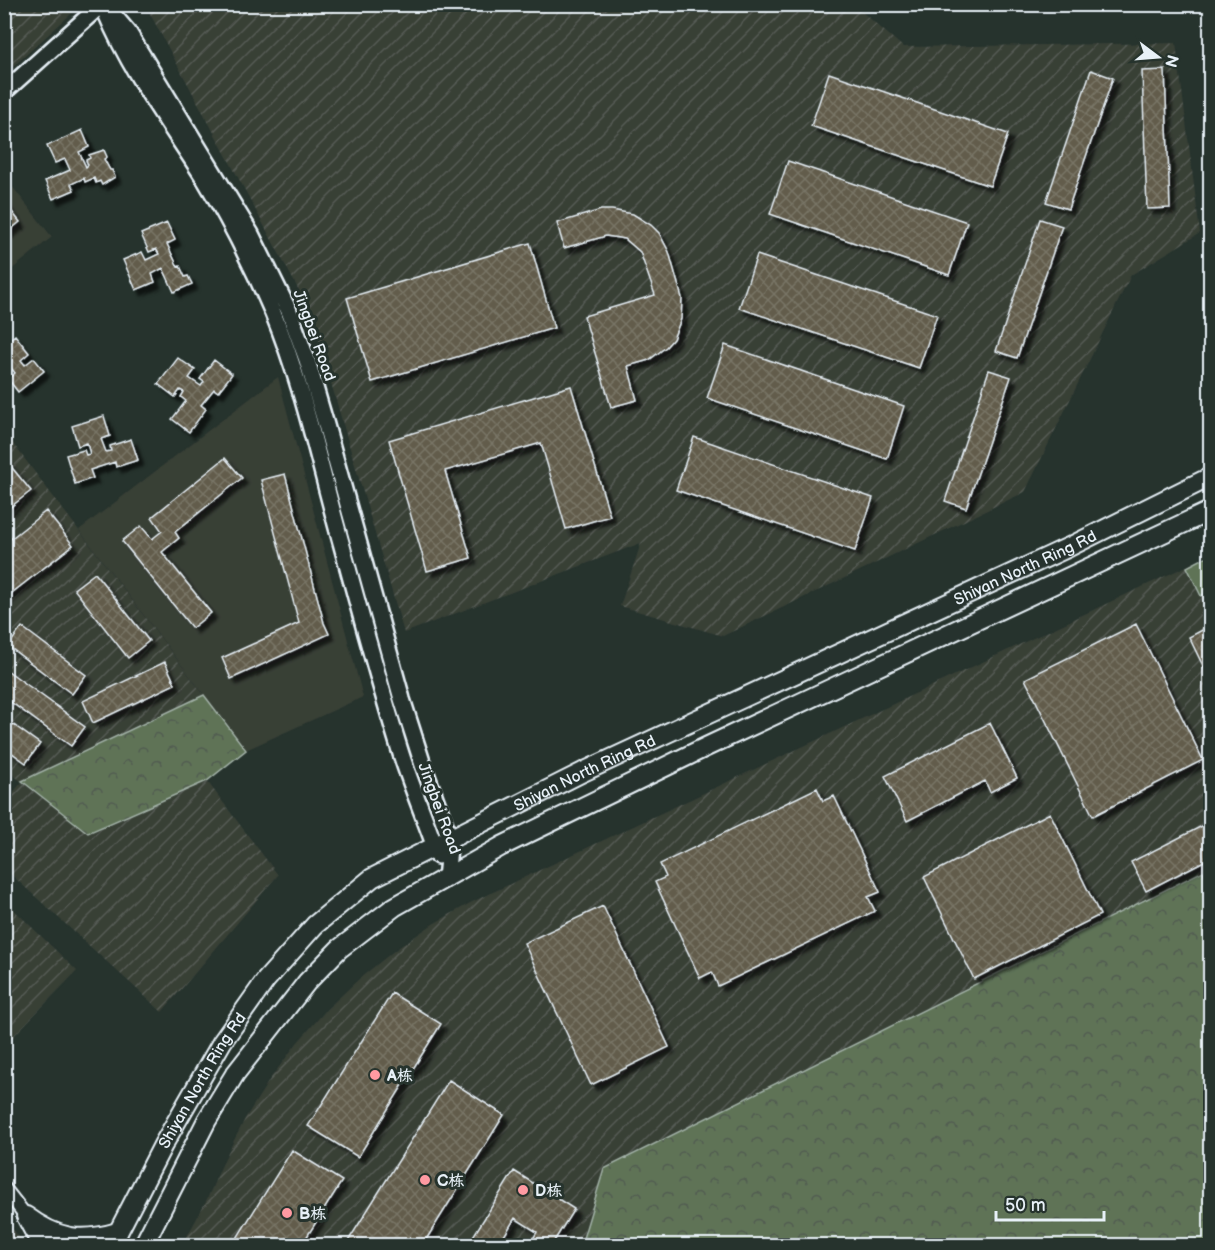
<svg xmlns="http://www.w3.org/2000/svg" width="1215" height="1250" font-family="'Balsamiq Sans','LXGW WenKai TC',sans-serif">
<defs>
<pattern id="industrial-furrows" width="10" height="10" patternUnits="userSpaceOnUse" patternTransform="scale(1.5)"><rect width="10" height="10" fill="#383f36"/><path d="M-1 1l2-2M0 10L10 0M9 11l2-2" fill="none" stroke="#555b54"/></pattern>
<pattern id="forest-crowns" width="20" height="18" patternUnits="userSpaceOnUse" patternTransform="scale(1.5)"><rect width="20" height="18" fill="#5e7357"/><path d="M2 6a3 3 0 1 1 6 0M12 15a3 3 0 1 1 6 0" fill="none" stroke="#515b50"/></pattern>
<pattern id="building-cross-hatch" width="8" height="8" patternUnits="userSpaceOnUse" patternTransform="scale(1.5)"><rect width="8" height="8" fill="#625c4b"/><path d="M0 0l8 8M0 8l8-8" fill="none" stroke="#787466"/></pattern>
<filter id="shadow"><feDropShadow dx="5.5" dy="5.5" stdDeviation="1.5" flood-color="#0009"/></filter>
</defs>
<rect width="100%" height="100%" fill="#26332d"/>
<filter id="ink" filterUnits="userSpaceOnUse"><feTurbulence type="fractalNoise" baseFrequency=".0167" numOctaves="2"/><feDisplacementMap in="SourceGraphic" scale="12" xChannelSelector="R" yChannelSelector="G"/><feConvolveMatrix kernelMatrix="1 2 1 2 8 2 1 2 1" color-interpolation-filters="sRGB"/></filter>
<g filter="url(#ink)">
<path fill="#383f36" d="M4,176L52,237L5,275H4Z
M278,377L363,697L246,750L79,530Z"/>
<path fill="url(#industrial-furrows)" d="M5,4H81V5L5,74Z
M157,4H853L903,47L1176,43L1200,233L1131,275L1025,492L723,636L620,606L641,543L404,633L310,311L149,12Z
M5,433L204,695L23,781L88,833L207,781L278,875L162,1012L5,869V802L22,782L4,768Z
M1210,555V887L1202,871L604,1169L581,1245L182,1246L207,1199L225,1158L246,1117L270,1079L297,1043L327,1009L360,978L395,950L433,924L472,902Z
M4,900L77,971L5,1045H4Z
M4,1220H5L26,1245H5Z"/>
<path fill="#5e7357" stroke="#a3b2a8" stroke-width="1.5" d="M1210,555V591L1201,596L1187,567Z"/>
<path fill="url(#forest-crowns)" stroke="#a3b2a8" stroke-width="1.5" d="M204,695L246,750L207,781L88,833L22,781Z
M1203,871L1210,887V1245H581L604,1169Z"/>
<path fill="url(#building-cross-hatch)" stroke="#e8f1f8" stroke-width="1.5" filter="url(#shadow)" d="M1091,70L1113,78L1068,209L1046,202Z
M1165,70L1170,208L1147,209L1142,71Z
M829,73L1008,134L990,186L811,126Z
M82,130L89,147L79,152L86,167L88,165L86,160L90,158L89,155L104,150L107,157L104,159L110,170H112L115,177L102,185L100,181L96,183L94,178L85,182L84,178L71,184L74,190L53,199L45,181L70,170L65,159L55,163L47,146Z
M788,161L967,222L949,275L770,214Z
M4,202L20,222L4,235Z
M601,210H612L633,214L651,225L659,233L669,252L682,298L681,319L673,339L666,347L649,360L628,366L637,400L611,407L584,316L655,295L640,252L625,239L606,236L564,248L557,223Z
M1040,219L1062,226L1017,358L996,351Z
M167,223L175,240L167,244L178,267L180,266L185,277L188,276L192,284L174,292L163,268L152,274L155,282L136,290L123,260L142,252L146,260L159,254L156,249L149,252L141,234Z
M530,243L554,328L372,382L347,298Z
M757,255L937,315L919,368L739,308Z
M15,335L29,353L21,360L25,365L34,358L44,371L18,392L8,379L15,373L11,368L4,373V340L6,342Z
M725,345L904,406L887,459L707,398Z
M178,358L195,370L189,378L201,386L204,382L200,379L214,360L232,374L218,392L214,389L201,405L206,409L189,432L172,419L186,401L181,397L184,392L180,390L175,397L158,384Z
M989,370L1011,377L966,508L945,501Z
M571,386L610,516L566,529L541,443L445,471L471,558L427,571L389,440Z
M104,416L110,436L101,439L106,452L111,451L110,446L131,439L138,460L116,467L115,462L90,470L93,478L75,484L66,455L84,450L86,455L90,454L87,443L78,446L72,426Z
M694,437L873,498L855,551L676,490Z
M4,458L31,491L4,512Z
M225,458L242,478L175,532L179,538L162,552L211,613L192,628L122,541L141,526L152,539L162,531L152,517Z
M285,474L324,623L329,634L231,679L222,658L299,623L261,480Z
M46,511L73,545L4,599V544Z
M95,573L149,641L128,658L74,589Z
M1136,624L1203,760L1093,816L1025,679Z
M1210,626V672L1207,674L1189,637Z
M22,627L86,675L72,694L8,646Z
M165,662L175,684L93,723L83,701Z
M4,668L85,727L71,746L4,697Z
M4,718L40,744L26,763L4,747Z
M990,723L1017,778L990,792L985,781L907,821L885,776Z
M817,788L823,801L834,796L880,892L868,897L875,911L718,986L712,972L700,978L655,882L666,877L660,864Z
M1050,813L1100,915L974,979L924,877Z
M1210,822V858L1146,891L1131,862Z
M603,906L669,1047L591,1085L524,943Z
M392,993L441,1024L358,1157L308,1126Z
M449,1080L504,1115L422,1246H345Z
M292,1150L342,1181L301,1246H232Z
M514,1171L574,1209L551,1246H529L537,1232L515,1218L498,1246H467Z"/>
<g fill="none" stroke-linecap="round" stroke-linejoin="round">
<defs>
<path id="minor" d="M4,1188L26,1216"/>
<path id="tertiary" d="M104,4L128,32L251,234L289,311L307,360L326,425L402,699L423,765L450,838L446,879
M106,13C131,73 170,124 204,178C230,221 253,267 273,313C304,388 320,468 342,546C361,616 380,687 402,757C413,791 427,823 438,856
M4,92L102,4"/>
<g id="secondary">
<path d="M26,1216C57,1239 81,1243 118,1232"/>
<path d="M27,1218L42,1246"/>
<path id="s1" d="M111,1246L163,1145L222,1042L266,980L315,925L372,878L583,772L1069,547L1210,477"/>
<path d="M143,1246L207,1120L235,1074L307,982L339,949L394,907L502,846L706,747L1210,511"/>
</g>
</defs>
<use href="#minor" stroke="#e8f1f8" stroke-width="16"/>
<use href="#tertiary" stroke="#e8f1f8" stroke-width="20"/>
<use href="#secondary" stroke="#e8f1f8" stroke-width="22"/>
<use href="#minor" stroke="#26332d" stroke-width="12"/>
<use href="#tertiary" stroke="#26332d" stroke-width="15"/>
<use href="#secondary" stroke="#26332d" stroke-width="18"/>
</g>
</g>
<g fill="#ff9aa2" stroke="#26332d" stroke-width="2">
<circle cx="375" cy="1075" r="6"/>
<circle cx="425" cy="1180" r="6"/>
<circle cx="523" cy="1190" r="6"/>
<circle cx="287" cy="1213" r="6"/>
</g>
<g text-anchor="middle" stroke-width="6" stroke-linejoin="round" paint-order="stroke">
<g font-size="16" fill="#e8f1f8" stroke="#26332d">
<text transform="translate(315 335) rotate(70)" y="6">Jingbei Road</text>
<text dy="6" stroke="none"><textPath href="#s1" startOffset="1179">Shiyan North Ring Rd</textPath></text>
<text dy="6" stroke="none"><textPath href="#s1" startOffset="693">Shiyan North Ring Rd</textPath></text>
<text transform="translate(440 808) rotate(70)" y="6">Jingbei Road</text>
<text dy="6" stroke="none"><textPath href="#s1" startOffset="189">Shiyan North Ring Rd</textPath></text>
</g>
<g font-size="16" font-weight="bold" fill="#e8f1f8" stroke="#26332d" text-anchor="start">
<text x="387" y="1081">A栋</text>
<text x="437" y="1186">C栋</text>
<text x="535" y="1196">D栋</text>
<text x="299" y="1219">B栋</text>
</g>
</g>
<rect width="1215" height="1250" fill="none" stroke="#26332d" stroke-width="24"/>
<rect x="12" y="12" width="1191" height="1226" fill="none" stroke="#e8f1f8" stroke-width="2" filter="url(#ink)"/>
<g transform="translate(1158 57) rotate(106)" stroke="#26332d" stroke-width="4.5" paint-order="stroke">
<path d="M0-4.5L10 22L0 15L-10 22Z" fill="#e8f1f8"/>
<text y="-9" font-size="16" font-weight="bold" text-anchor="middle" fill="#e8f1f8">N</text>
</g>
<path d="M996 1211v9h108v-9" fill="none" stroke="#e8f1f8" stroke-width="3"/>
<text x="1005" y="1211" font-size="18" fill="#e8f1f8" stroke="#26332d" stroke-width="4.5" paint-order="stroke">50 m</text>
</svg>
